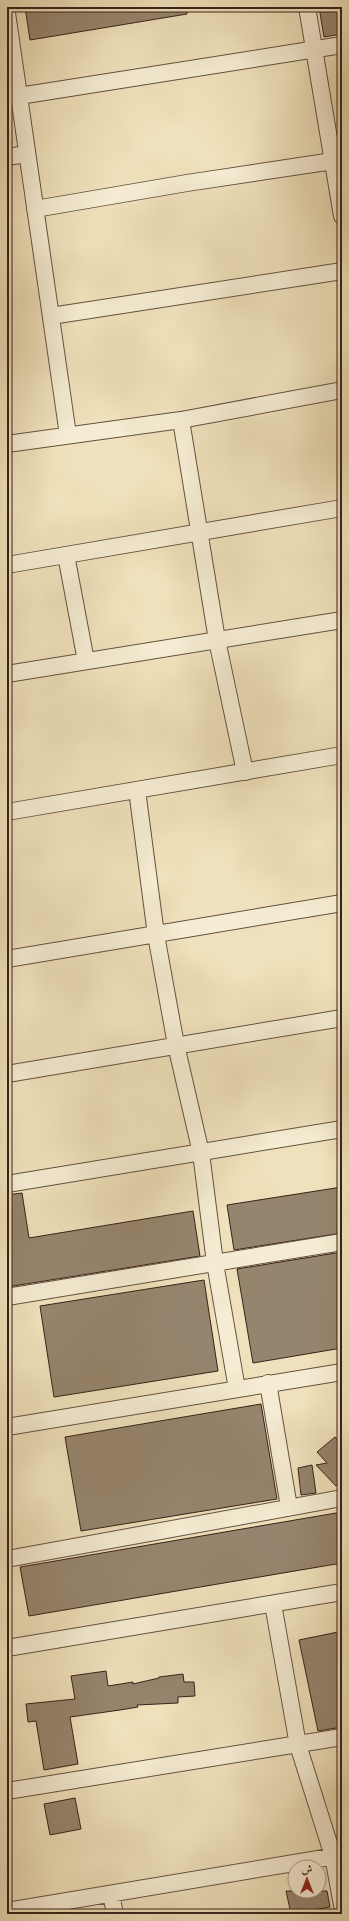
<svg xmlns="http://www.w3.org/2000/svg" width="349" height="1921" font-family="'Old Standard TT',Amiri,serif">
<rect width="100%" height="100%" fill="#efe1bb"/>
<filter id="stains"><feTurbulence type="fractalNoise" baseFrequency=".005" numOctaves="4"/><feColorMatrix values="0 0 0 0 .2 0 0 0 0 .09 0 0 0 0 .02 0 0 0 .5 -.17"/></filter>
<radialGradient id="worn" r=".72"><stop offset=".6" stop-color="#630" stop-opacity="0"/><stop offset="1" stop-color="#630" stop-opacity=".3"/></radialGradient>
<path fill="#96856e" stroke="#36221a" d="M25,7H187V14L30,40Z
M319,7H342V34L324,37Z
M342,1187V1233L234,1250L227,1205Z
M22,1193L29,1238L193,1211L200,1256L7,1287V1195Z
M342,1252V1348L253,1363L237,1269Z
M204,1280L218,1371L54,1397L40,1306Z
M261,1404L277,1499L81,1531L65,1437Z
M335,1437L342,1445V1481L336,1486L316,1465L327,1463L317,1452Z
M312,1465L316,1493L301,1495L298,1468Z
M342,1512V1563L29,1616L20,1567Z
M338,1632L342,1652V1727L318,1731L299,1640Z
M106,1671L108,1686L133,1682V1684L159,1678V1677L183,1674L184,1682H194L195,1696L178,1697V1703L137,1705L138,1707L120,1710L70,1717L78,1764L44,1770L36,1721L28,1722L26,1704L75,1699L71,1676Z
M75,1798L81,1829L50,1835L44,1804Z
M286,1891H327L330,1907L291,1914Z"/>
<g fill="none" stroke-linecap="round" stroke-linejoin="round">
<defs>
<path id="minor" d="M307,7L342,216
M7,13L68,435
M19,96L342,45
M7,157L27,154
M35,209L187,183L333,161L342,158
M51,316L342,271
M181,420L217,640L245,772
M7,444L181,420L342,390
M66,555L86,661
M7,565L342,508
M7,674L342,620
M137,790L156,935L176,1045L201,1153L215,1263L237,1389
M7,812L342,755
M7,959L342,903
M7,1074L342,1018
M7,1184L342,1129
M7,1297L342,1242
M268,1383L289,1507
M7,1427L342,1372
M7,1559L342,1498
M273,1604L298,1745L333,1856L342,1905
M7,1648L342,1592
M7,1791L342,1737
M111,1894L115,1914
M7,1911L342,1855"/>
</defs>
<use href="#minor" stroke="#645242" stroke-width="18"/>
<use href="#minor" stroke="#f5ecd3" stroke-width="16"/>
</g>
<rect width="349" height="1921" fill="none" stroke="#efe1bb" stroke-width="24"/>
<rect x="8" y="8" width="333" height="1905" fill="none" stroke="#36221a" stroke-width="2"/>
<rect x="12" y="12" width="325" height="1897" fill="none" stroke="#36221a"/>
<g transform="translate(307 1879)"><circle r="19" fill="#f5ecd3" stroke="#a99b89"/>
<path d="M0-3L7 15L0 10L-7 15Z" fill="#8f2418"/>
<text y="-6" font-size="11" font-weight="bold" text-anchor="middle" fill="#36221a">ش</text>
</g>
<rect width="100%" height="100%" filter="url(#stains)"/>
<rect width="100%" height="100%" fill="url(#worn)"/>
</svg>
